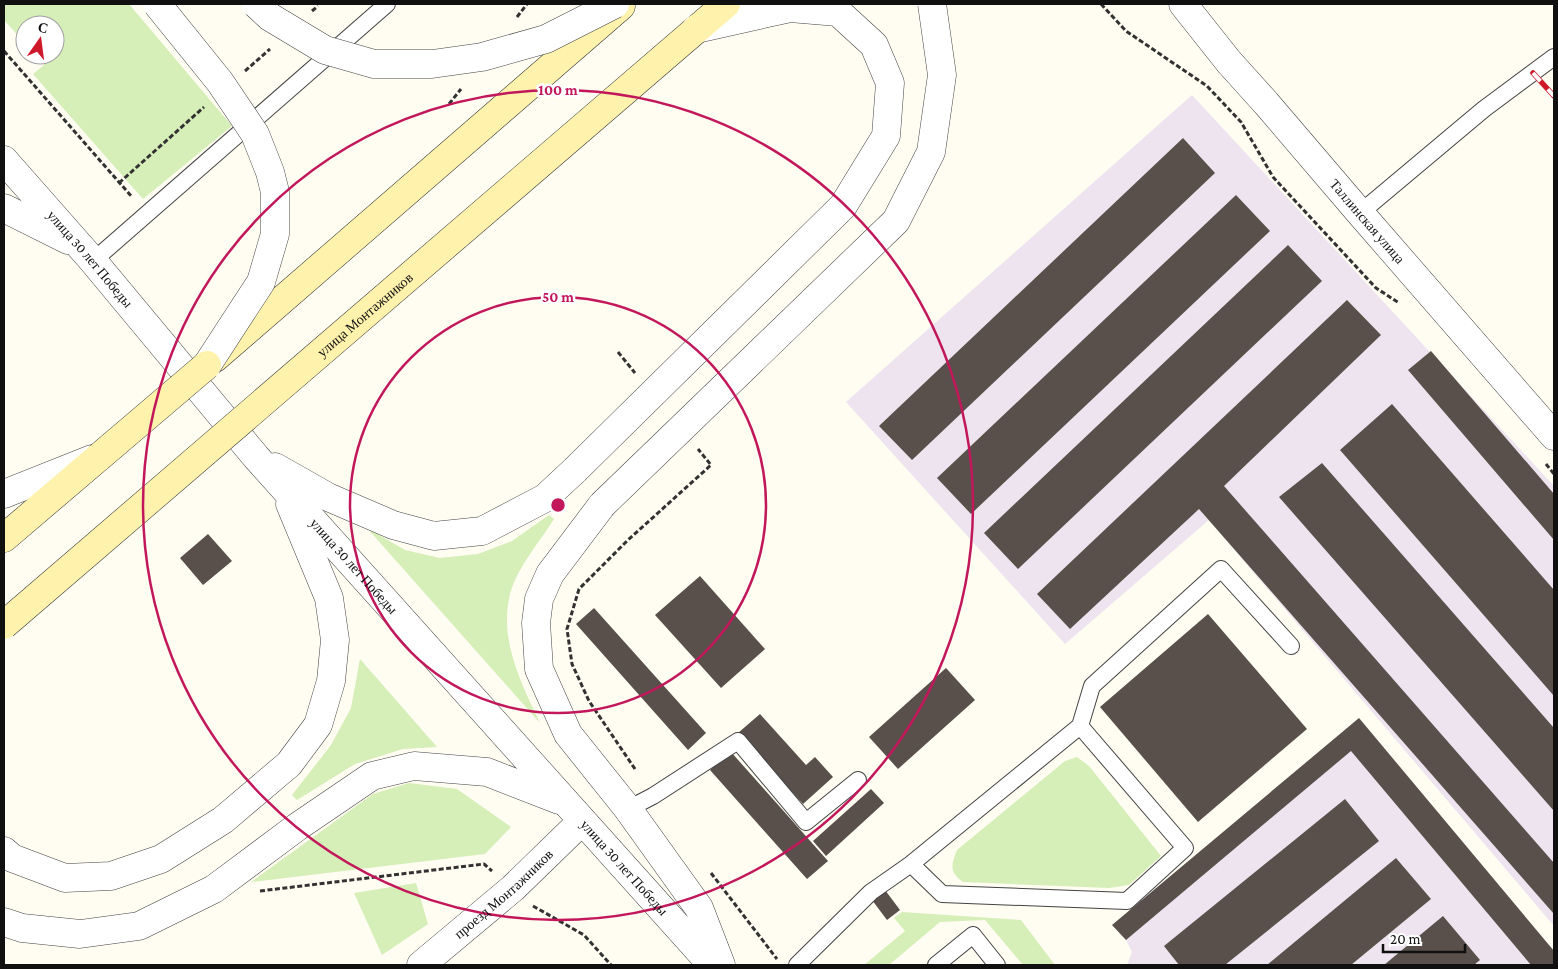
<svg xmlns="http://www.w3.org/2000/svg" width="1558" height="969" font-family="'Crimson Pro',serif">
<rect width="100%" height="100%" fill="#fffcf2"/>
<path fill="#ede4ef" d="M1192,95L1554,486V926L1209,520L1065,644L846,402Z
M1359,718L1554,951V965H1127L1132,952L1126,940L1112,925Z"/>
<path fill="#d6eeb7" d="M4,4H129L232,126L143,199L33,74L44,65L36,55H55V25H25V43L4,20Z
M549,515L554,519C539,543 514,571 509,599C500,642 522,685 540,723L367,528L405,550L440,558L478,554L512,541Z
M360,659L437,747L403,749L355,764L297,800L292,795L331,745L351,708Z
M1077,757L1089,766L1161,856L1129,885L1109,888L963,882C949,872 951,865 957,850L1065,761Z
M409,783L457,789L511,827L485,854L251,882L373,794Z
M416,883L428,924L382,955L354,893Z
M902,912L1021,920L1055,965H1023L985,920L940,922L889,965H864L905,931L894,918Z"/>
<path fill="#59504b" d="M1183,138L1215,173L912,460L879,426Z
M1236,195L1270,231L971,514L937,478Z
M1288,245L1322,281L1018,569L984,533Z
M1347,300L1381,335L1224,486L1554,863V914L1199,509L1070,629L1037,594Z
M1431,351L1554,494V540L1408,370Z
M1392,404L1554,590V696L1340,450Z
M1322,463L1554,728V811L1279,497Z
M208,534L232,561L203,585L180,558Z
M700,576L765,649L721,688L655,615Z
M594,608L706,733L688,750L576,624Z
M1208,614L1307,729L1198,822L1100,707Z
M946,668L975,700L898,769L869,737Z
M760,714L806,765L815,757L833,777L803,804L738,733Z
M1359,718L1554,951V965H1531L1351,751L1126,940L1112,925Z
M731,752L828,861L807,879L710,770Z
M871,789L884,803L826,856L813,841Z
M1345,799L1379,841L1225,965H1179L1164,946Z
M1396,858L1431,899L1351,965H1267Z
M885,890L900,910L887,920L872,900Z
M1443,916L1480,960L1474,965H1384Z"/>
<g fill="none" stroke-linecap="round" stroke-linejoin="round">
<defs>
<path id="service" d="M1360,213L1484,109L1554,57
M93,261L387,4
M1080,726L1092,686L1221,569L1291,646
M628,809L653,796L738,741L806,822L858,780
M797,965L871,892L911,864L1080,726L1185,848L1127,901L942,894L911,864
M936,965L973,935L997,965"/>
<g id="minor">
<path id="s1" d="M1183,4L1229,62L1266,103L1360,213L1554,436"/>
<path id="s2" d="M421,965L513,888L582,821"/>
</g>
<g id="tertiary">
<path id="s3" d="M4,160L93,261L256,457L712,965"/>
<path d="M4,208L68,240"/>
<path d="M275,467L328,497L393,525L434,536L482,531L545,498L575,470"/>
<path d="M4,494L92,459"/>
<path d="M602,505L550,574L539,599L536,623L539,669L568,734L628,809L699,908L721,965"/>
<path d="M4,851L12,858L65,878L111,876L161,859L223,820L289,764L318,725L331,681L335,640L329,598L290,504"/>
<path d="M4,922L22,928L80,934L139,926L214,889L297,827L372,776L414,766L487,772L559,800"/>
</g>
<path id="secondary" d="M215,358L621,6
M4,538L99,457"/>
</defs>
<use href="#service" stroke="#434343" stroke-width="18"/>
<use href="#minor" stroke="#434343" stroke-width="29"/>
<use href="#tertiary" stroke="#434343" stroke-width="29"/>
<use href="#secondary" stroke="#323232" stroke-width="29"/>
<path stroke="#323232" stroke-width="3" stroke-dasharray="5 2.5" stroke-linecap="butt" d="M1101,4L1126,31L1207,86L1241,122L1273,177L1376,288L1399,303
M312,11L318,6
M517,17L527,4
M4,51L132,197
M245,71L270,49
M449,104L461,89
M119,183L204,107
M618,352L635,373
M1546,464L1554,474
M635,769L589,701L572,664L567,629L579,589L628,540L711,465L698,449
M711,873L777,959
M260,891L484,864L492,871
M533,906L584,935L611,965"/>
<use href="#service" stroke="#fff" stroke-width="16"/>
<use href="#minor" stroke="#fff" stroke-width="28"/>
<use href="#tertiary" stroke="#fff" stroke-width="28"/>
<use href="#secondary" stroke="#fff2ad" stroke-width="28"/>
<defs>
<path id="rail" d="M1533,73L1554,96"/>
</defs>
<use href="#rail" stroke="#ce192a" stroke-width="5.5"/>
<use href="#rail" stroke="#fff" stroke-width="4" stroke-dasharray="11" stroke-linecap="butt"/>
<defs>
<path id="tertiary-bridge" d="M157,4L220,82L255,134L270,172L275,192V234L261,282L207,365
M256,4L270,17L325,50L374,64H432L482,57L546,39L615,4
M575,470L843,206L886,136L890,83L874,45L838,12L790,8L696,29
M602,505L896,221L931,152L942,75L932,4"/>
<g id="secondary-bridge">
<path d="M99,457L207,365"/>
<path id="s4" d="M4,625L726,4"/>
</g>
</defs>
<use href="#tertiary-bridge" stroke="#434343" stroke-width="29" stroke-linecap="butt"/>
<use href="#secondary-bridge" stroke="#323232" stroke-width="29" stroke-linecap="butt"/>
<use href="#tertiary-bridge" stroke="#fff" stroke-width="28"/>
<use href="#secondary-bridge" stroke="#fff2ad" stroke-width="28"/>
</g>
<g fill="none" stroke="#c2185b" stroke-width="2.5">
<circle cx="558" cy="505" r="208"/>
<circle cx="558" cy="505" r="415"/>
</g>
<g text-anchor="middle" stroke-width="5" stroke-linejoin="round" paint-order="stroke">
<g font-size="14" fill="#101010" stroke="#fff">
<text dy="5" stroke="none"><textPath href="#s1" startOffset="285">Таллинская улица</textPath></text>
<text dy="5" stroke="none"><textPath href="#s3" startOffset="131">улица 30 лет Победы</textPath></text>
<text dy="5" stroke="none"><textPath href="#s4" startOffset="476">улица Монтажников</textPath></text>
<text dy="5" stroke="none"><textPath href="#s3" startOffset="536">улица 30 лет Победы</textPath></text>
<text dy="5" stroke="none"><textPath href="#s3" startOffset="941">улица 30 лет Победы</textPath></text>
<text dy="5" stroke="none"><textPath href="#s2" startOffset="109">проезд Монтажников</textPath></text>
</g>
</g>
<circle cx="558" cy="505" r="8" fill="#c2185b" stroke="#fff" stroke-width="2.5"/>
<g font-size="15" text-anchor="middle" font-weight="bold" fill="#c2185b" stroke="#fff" stroke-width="5" stroke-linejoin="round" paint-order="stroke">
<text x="558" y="95">100 m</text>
<text x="558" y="302">50 m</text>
</g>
<rect width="1558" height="969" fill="none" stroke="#101010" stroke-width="10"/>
<g transform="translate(40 40) rotate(14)"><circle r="24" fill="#ffffff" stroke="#9f9f9f"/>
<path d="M0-4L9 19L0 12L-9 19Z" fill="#ce192a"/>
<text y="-8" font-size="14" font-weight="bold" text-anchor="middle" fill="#101010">С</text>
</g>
<path d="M1383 944v8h82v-8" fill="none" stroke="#101010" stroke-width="2.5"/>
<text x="1390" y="944" font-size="15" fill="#101010" stroke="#ffffff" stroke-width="4" paint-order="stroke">20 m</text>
</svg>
